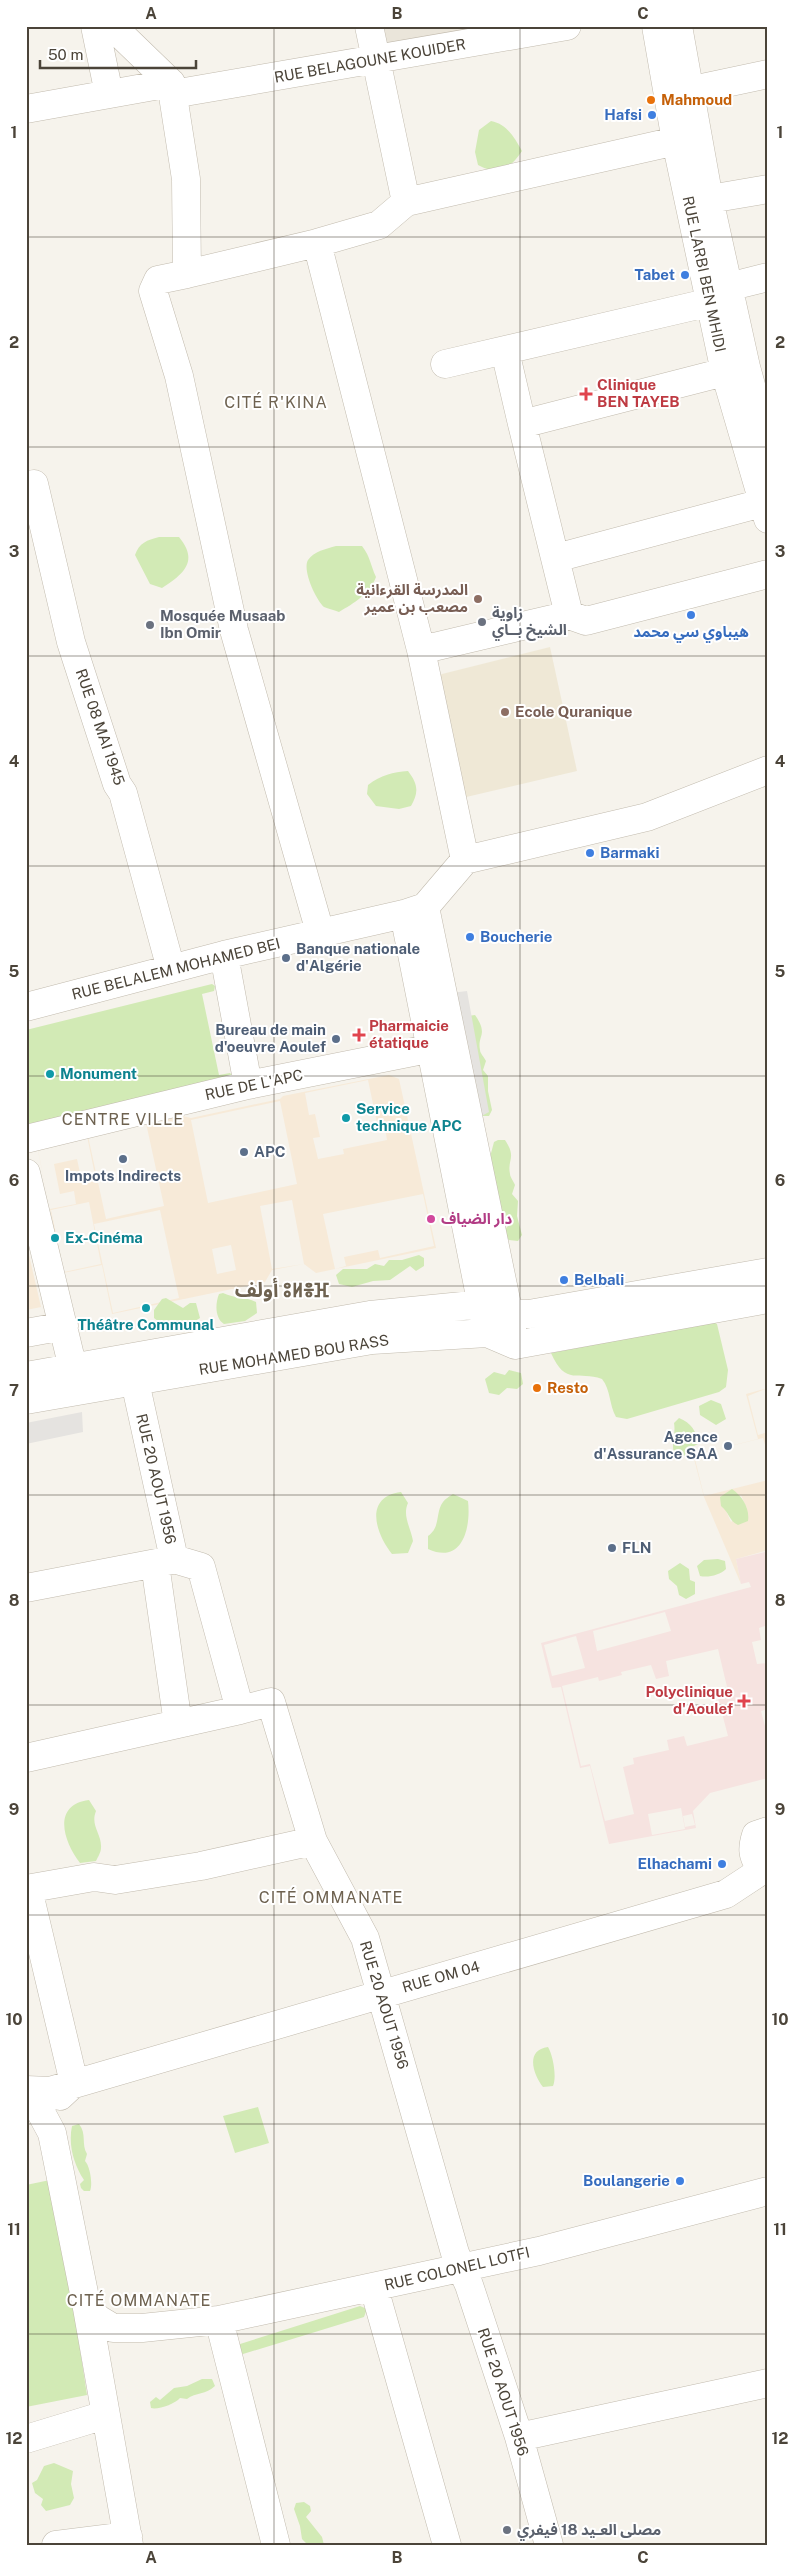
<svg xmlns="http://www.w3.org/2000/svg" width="794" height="2571" font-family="'Public Sans','Noto Sans Arabic','Noto Sans Tifinagh',sans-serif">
<rect width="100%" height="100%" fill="#f6f3ec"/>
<path fill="#eae5da" d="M380,26H514L385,47Z"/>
<path fill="#f7ead8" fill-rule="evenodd" d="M389,1075L399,1079L436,1248L316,1273L304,1264L272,1270L265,1282L112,1314L102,1265L63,1273L37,1145L178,1115L191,1118L280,1099L283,1096L293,1094ZM368,1080L377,1123L384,1122L387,1140L343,1149L344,1154L318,1159L313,1138L320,1137L315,1114L309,1115L305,1093ZM280,1101L297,1184L208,1203L191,1120ZM146,1123L164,1206L106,1219L88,1136ZM87,1136L96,1180L82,1182L77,1159L54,1164L60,1194L74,1191L76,1204L50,1209L37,1146ZM423,1194L434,1246L380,1258L378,1250L344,1257L346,1266L335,1269L323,1214ZM292,1200L304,1264L272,1269L260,1206ZM89,1202L101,1264L64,1272L51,1210ZM160,1210L179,1298L113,1313L94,1224ZM231,1245L236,1270L217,1274L212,1249Z
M26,1242L41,1307L26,1310Z
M768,1388L748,1396L758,1435L768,1432V1455L763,1438L694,1455L704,1496L768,1480V1561L765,1551L736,1559L741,1584L704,1497L693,1455L758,1439L746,1394ZM741,1495L747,1509L731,1522L726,1511Z"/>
<path fill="#efe8d6" d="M550,647L577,771L462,798L438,675Z"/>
<path fill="#f6e3e0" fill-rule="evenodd" d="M765,1552L768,1561V1625L759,1628L761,1640L752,1642L757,1664L768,1663V1709L761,1711L768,1737V1778L710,1793L693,1811L696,1828L609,1844L590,1766L580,1768L561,1687L552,1688L541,1643L751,1587L749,1582L741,1584L736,1559ZM665,1612L671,1631L597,1651L593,1631ZM576,1636L585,1668L552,1676L544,1645ZM718,1649L728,1691L717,1694L728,1736L687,1746L684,1736L667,1740L669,1750L633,1758L634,1764L623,1767L634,1814L605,1821L590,1764L581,1766L562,1686L598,1677L599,1681L622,1675L621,1672L651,1665L656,1679L669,1676L666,1661ZM681,1808L685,1829L652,1835L648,1814ZM692,1814L695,1825L685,1827L683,1816Z"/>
<path fill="#d2eab5" d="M491,121C507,124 514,137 522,151C509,170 499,176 478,165L475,152L479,130Z
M159,537H179C199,561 184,574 162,588L150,584L135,555C139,543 147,540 159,537Z
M336,546H362C371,558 370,564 376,577C370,594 354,603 339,612C335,610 328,609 324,607C316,600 302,570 308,560C314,551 326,549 336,546Z
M408,771C418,784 419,792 411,806L399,809L376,806L367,794L368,785C381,775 393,772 408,771Z
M212,984L215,986L214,991L202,994L219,1075L230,1073L233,1076L26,1128V1030Z
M475,1015C489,1035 477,1035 480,1050C480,1053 484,1057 486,1061L483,1070L488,1076V1091L492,1110L489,1116H480L468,1016Z
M498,1140H505C517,1158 507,1159 510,1174C510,1177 514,1182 515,1185L512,1194L518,1201L517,1216L522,1235L518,1241L509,1240L504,1236V1230L510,1224L501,1211L495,1192L496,1182L490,1157L494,1142Z
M419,1255L424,1258V1266L416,1271L410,1266L390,1280L373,1281L352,1287L339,1284L336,1275L343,1269H367L375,1264L384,1266L389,1260H402Z
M223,1293C235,1299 245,1296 256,1302L257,1313L245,1321L224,1324C215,1318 215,1304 219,1294Z
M166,1298L183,1308L190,1303H196L200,1318L187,1326L182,1325L176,1329H168L154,1318V1310L162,1299Z
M713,1322L717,1324L728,1370L726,1387L719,1392L627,1419L616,1417C609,1405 611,1390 602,1379C578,1370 566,1387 551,1353Z
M509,1370L521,1373L523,1384L517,1389L507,1388L499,1395L489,1393L485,1379L494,1372L505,1375Z
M711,1400L721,1404L726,1419L716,1425L700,1415L699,1406Z
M679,1418C691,1423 697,1431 698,1444L692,1447L685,1456L674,1453C671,1443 676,1434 674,1423Z
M732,1489C742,1496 750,1508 748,1521L738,1525C729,1521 729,1512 721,1506L720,1497Z
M401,1492L408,1503C402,1516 411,1528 413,1541L408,1553L392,1554C376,1534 363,1497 401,1492Z
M453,1494L468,1501C471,1527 463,1565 428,1549V1536C441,1527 435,1513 443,1502C445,1499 450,1496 453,1494Z
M718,1559L725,1561L726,1569C720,1575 708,1578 700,1576L697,1566L704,1560Z
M680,1563L689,1569L690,1580L695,1582V1594L686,1599L679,1595L677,1586L669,1579L668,1571Z
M89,1800L96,1811C90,1826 102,1834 101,1848C101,1852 98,1857 96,1861L80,1863C64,1842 51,1805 89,1800Z
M548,2047C553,2055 557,2077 553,2086L543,2087C533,2074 525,2050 548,2047Z
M258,2107L269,2143L235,2153L223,2116Z
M79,2124C87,2134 81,2144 87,2154L85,2161C90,2166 93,2184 90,2191H84L81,2188L80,2184L84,2180C74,2165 68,2145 72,2126Z
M50,2180L56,2191L87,2395L26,2407V2185Z
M360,2306L367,2309L364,2317L243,2354L240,2352V2344Z
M202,2379H212L215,2386C206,2395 196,2392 187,2399L180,2398C175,2404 158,2410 151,2408L150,2402L156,2397L160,2400L174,2388L187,2386Z
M54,2463L73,2471L71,2484L74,2498L70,2505L46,2511L41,2505L43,2499L35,2493L32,2483L37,2480L44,2466Z
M304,2502L310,2506L311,2511L306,2517L322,2537L324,2545H308L302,2539L300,2526L294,2509L296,2503Z"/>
<path fill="#e5e3e0" d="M467,991L489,1112L474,1120L451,993Z
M82,1412L83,1432L26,1444V1423Z"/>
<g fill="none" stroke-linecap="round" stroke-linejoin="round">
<defs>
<path id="minor" d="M95,26L109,94
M112,26L171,83L186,179L187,274L158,280L153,291L179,376L234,630L320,932
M369,26L406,202
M656,26L676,141L725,372L768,519
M678,26L709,199L746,367L768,447
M173,94L567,26
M669,95L768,74
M26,109L171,83
M692,202L768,189
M317,243L421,650
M187,274L317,243L379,225L406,202L676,141
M728,287L768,277
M505,351L522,424
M445,364L711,302
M34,484L71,642L117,784L123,793L171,969
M556,558L762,503
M569,615L522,424L744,367
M465,860L421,650L569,615L586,621L768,574
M425,907L512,1329
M404,914L485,1321
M224,955L248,1085
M26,1007L224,955L404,914L425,907L465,860L647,817L768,770
M26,1139L248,1085L453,1044
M26,1173L77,1385
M26,1333L64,1326
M130,1359L174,1559L201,1567L240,1710L271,1702L313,1841L365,1938L455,2253L469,2285L519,2437L549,2545
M26,1376L370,1315L483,1304L510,1313L529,1314L768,1272
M26,1400L372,1340L487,1333L515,1345L768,1299
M155,1564L178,1724
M26,1588L172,1560
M26,1758L240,1710
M768,1831L756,1835C752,1848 752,1854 759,1866L768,1870
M26,1889L94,1877L115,1880L201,1866L313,1841
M28,1889L74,2083L60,2096
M26,2090L50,2091L726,1894L764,1869
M26,2096L38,2107L52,2133L87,2308L129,2545
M374,2288L447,2545
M87,2308L98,2319L113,2328H142L219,2320L539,2251L768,2191
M219,2320L276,2545
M519,2437L768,2383
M26,2439L105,2415
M56,2545L128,2536"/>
</defs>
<use href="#minor" stroke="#c2bbae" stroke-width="29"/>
<use href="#minor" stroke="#fff" stroke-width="28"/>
</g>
<path fill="none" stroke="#4b4439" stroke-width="1" stroke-opacity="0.55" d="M274,26V2545M520,26V2545M26,237H768M26,447H768M26,656H768M26,866H768M26,1076H768M26,1286H768M26,1495H768M26,1705H768M26,1915H768M26,2124H768M26,2334H768"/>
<g fill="#e8710a" stroke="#fff" stroke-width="2">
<circle cx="651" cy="100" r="5"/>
<circle cx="537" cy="1388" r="5"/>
</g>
<g fill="#3f7fe0" stroke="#fff" stroke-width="2">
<circle cx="652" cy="115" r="5"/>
<circle cx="685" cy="275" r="5"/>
<circle cx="691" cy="615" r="5"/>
<circle cx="590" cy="853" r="5"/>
<circle cx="470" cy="937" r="5"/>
<circle cx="564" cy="1280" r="5"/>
<circle cx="722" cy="1864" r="5"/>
<circle cx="680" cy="2181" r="5"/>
</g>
<g fill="#e0444e" stroke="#fff" stroke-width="2">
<path d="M583.5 386.5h5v5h5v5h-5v5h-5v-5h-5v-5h5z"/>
<path d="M356.5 1027.5h5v5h5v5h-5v5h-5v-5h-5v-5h5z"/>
<path d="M741.5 1693.5h5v5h5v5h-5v5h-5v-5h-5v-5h5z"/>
</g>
<g fill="#8d6e63" stroke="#fff" stroke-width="2">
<circle cx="478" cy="599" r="5"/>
<circle cx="505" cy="712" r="5"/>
</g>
<g fill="#6b7280" stroke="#fff" stroke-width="2">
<circle cx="482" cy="622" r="5"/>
<circle cx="150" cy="625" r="5"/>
<circle cx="507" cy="2530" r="5"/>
</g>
<g fill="#5c6f8a" stroke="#fff" stroke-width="2">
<circle cx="286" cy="958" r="5"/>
<circle cx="336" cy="1039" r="5"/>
<circle cx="244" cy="1152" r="5"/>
<circle cx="123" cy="1159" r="5"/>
<circle cx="728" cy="1446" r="5"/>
<circle cx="612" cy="1548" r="5"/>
</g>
<g fill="#0f9aa8" stroke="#fff" stroke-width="2">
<circle cx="50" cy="1074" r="5"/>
<circle cx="346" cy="1118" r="5"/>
<circle cx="55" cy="1238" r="5"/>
<circle cx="146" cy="1308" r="5"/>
</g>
<circle fill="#d1479c" stroke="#fff" stroke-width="2" cx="431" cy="1219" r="5"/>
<g text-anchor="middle" stroke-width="4" stroke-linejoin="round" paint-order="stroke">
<g font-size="15" fill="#4b4439" stroke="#fff">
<text transform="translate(370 61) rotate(-10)" y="5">RUE BELAGOUNE KOUIDER</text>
<text transform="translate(704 274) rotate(78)" y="5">RUE LARBI BEN MHIDI</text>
<text transform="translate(100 727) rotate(71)" y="5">RUE 08 MAI 1945</text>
<text transform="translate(176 969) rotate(-14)" y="5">RUE BELALEM MOHAMED BEI</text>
<text transform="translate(254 1085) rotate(-12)" y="5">RUE DE L'APC</text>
<text transform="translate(294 1355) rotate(-9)" y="5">RUE MOHAMED BOU RASS</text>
<text transform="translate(156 1479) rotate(77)" y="5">RUE 20 AOUT 1956</text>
<text transform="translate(441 1977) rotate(-16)" y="5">RUE OM 04</text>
<text transform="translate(384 2005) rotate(73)" y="5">RUE 20 AOUT 1956</text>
<text transform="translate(457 2269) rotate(-13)" y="5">RUE COLONEL LOTFI</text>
<text transform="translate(503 2392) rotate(72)" y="5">RUE 20 AOUT 1956</text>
</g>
<g font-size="15" font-weight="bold" fill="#c56008" stroke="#fff" text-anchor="start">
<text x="661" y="105">Mahmoud</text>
<text x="547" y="1393">Resto</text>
</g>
<g font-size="15" font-weight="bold" fill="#366cbe" stroke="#fff" text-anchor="end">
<text x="642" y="120">Hafsi</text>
<text x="675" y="280">Tabet</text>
<text x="691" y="637" text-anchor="middle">هيباوي سي محمد</text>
<text x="600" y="858" text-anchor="start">Barmaki</text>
<text x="480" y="942" text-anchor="start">Boucherie</text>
<text x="574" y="1285" text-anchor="start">Belbali</text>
<text x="712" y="1869">Elhachami</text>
<text x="670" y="2186">Boulangerie</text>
</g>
<g font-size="15" font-weight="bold" fill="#be3a42" stroke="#fff" text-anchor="start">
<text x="597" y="390">Clinique<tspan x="597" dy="17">BEN TAYEB</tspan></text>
<text x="369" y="1031">Pharmaicie<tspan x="369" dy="17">étatique</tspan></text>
<text x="733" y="1697" text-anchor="end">Polyclinique<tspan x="733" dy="17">d'Aoulef</tspan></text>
</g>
<g font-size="15" font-weight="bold" fill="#785e54" stroke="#fff" text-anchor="end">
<text x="468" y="595">المدرسة القرءانية<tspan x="468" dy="17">مصعب بن عمير</tspan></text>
<text x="515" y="717" text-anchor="start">Ecole Quranique</text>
</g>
<g font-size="15" font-weight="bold" fill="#5b616d" stroke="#fff" text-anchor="start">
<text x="492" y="618">زاوية<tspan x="492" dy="17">الشيخ بــاي</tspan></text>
<text x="160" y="621">Mosquée Musaab<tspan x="160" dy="17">Ibn Omir</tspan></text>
<text x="517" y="2535">مصلى العـيد 18 فيفري</text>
</g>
<g font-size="15" font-weight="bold" fill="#4e5e75" stroke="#fff" text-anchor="start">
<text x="296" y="954">Banque nationale<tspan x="296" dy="17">d'Algérie</tspan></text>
<text x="326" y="1035" text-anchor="end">Bureau de main<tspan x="326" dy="17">d'oeuvre Aoulef</tspan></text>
<text x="254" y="1157">APC</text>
<text x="123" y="1181" text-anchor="middle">Impots Indirects</text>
<text x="718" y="1442" text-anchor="end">Agence<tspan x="718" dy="17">d'Assurance SAA</tspan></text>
<text x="622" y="1553">FLN</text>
</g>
<g font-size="15" font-weight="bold" fill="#0d838f" stroke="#fff" text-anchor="start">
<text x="60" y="1079">Monument</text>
<text x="356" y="1114">Service<tspan x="356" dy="17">technique APC</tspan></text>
<text x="65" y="1243">Ex-Cinéma</text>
<text x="146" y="1330" text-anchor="middle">Théâtre Communal</text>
</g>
<g font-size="15" font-weight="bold" fill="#b23c85" stroke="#fff" text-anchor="start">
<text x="441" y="1224">دار الضياف</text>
</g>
<g font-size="16" letter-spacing="1" fill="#6e6250" stroke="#fff">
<text x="276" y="408">CITÉ R'KINA</text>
<text x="123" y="1125">CENTRE VILLE</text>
<text x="331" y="1903">CITÉ OMMANATE</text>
<text x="139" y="2306">CITÉ OMMANATE</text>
</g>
<g font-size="20" font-weight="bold" fill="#6e6250" stroke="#fff">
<text x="282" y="1297">أولف ⵓⵍⴻⴼ</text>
</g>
</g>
<rect width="794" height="2571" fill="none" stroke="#ffffff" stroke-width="55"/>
<path d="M40 60v8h156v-8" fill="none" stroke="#4b4439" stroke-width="2.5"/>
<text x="48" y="60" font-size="15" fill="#4b4439" stroke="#ffffff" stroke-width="4" paint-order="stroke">50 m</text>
<rect x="28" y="28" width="738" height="2516" fill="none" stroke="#4b4439" stroke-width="2"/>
<g font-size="16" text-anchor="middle" font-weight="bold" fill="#4b4439">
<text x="151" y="19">A</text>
<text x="397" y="19">B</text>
<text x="643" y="19">C</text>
<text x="14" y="138">1</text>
<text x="780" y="138">1</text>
<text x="14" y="348">2</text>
<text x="780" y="348">2</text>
<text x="14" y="557">3</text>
<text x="780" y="557">3</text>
<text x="14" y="767">4</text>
<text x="780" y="767">4</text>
<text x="14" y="977">5</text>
<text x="780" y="977">5</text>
<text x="14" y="1186">6</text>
<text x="780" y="1186">6</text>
<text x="14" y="1396">7</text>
<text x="780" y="1396">7</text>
<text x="14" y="1606">8</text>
<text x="780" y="1606">8</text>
<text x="14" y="1815">9</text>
<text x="780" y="1815">9</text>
<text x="14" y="2025">10</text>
<text x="780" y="2025">10</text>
<text x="14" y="2235">11</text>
<text x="780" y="2235">11</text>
<text x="14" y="2444">12</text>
<text x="780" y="2444">12</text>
<text x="151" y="2563">A</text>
<text x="397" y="2563">B</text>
<text x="643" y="2563">C</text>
</g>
</svg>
